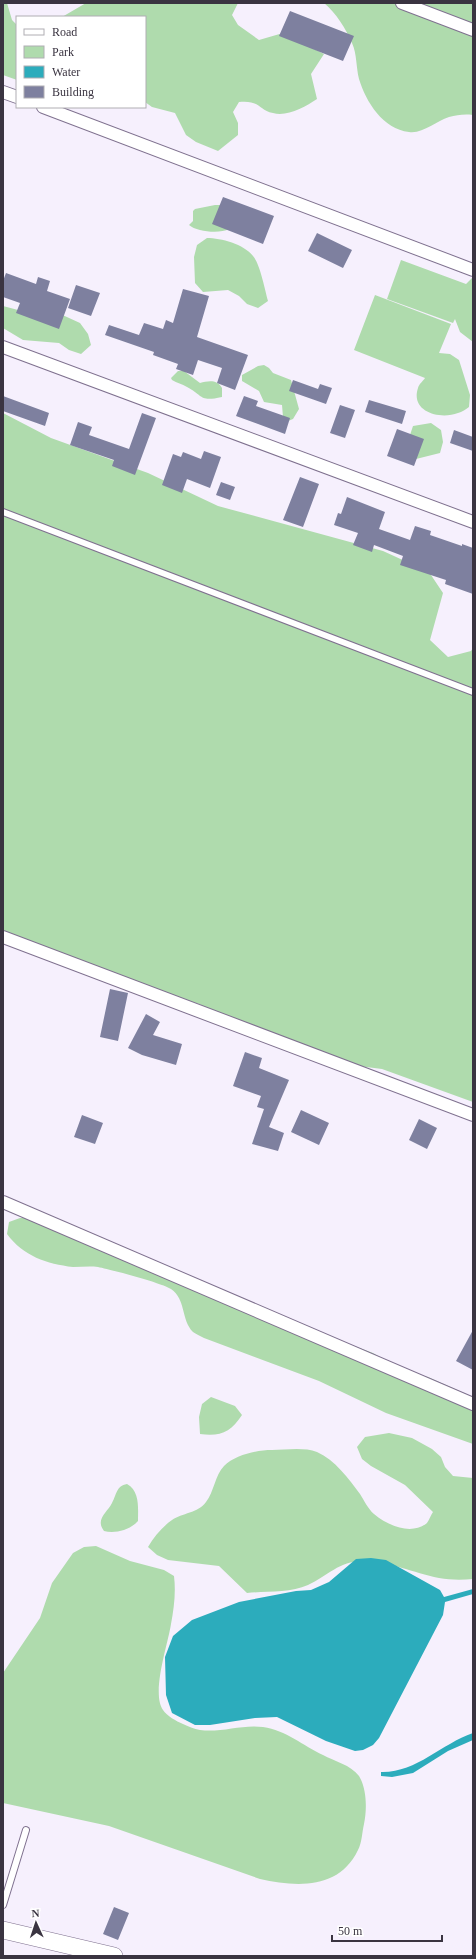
<svg xmlns="http://www.w3.org/2000/svg" width="476" height="1959" font-family="'Times New Roman',serif">
<rect width="100%" height="100%" fill="#f6f0fd"/>
<path fill="#afdbad" d="M3,3H7L12,20L17,25V80L3,75Z
M86,3H238L232,15L238,25L259,40L283,33L324,54L311,74L317,99C305,107 287,117 273,113C258,110 261,100 239,102L233,112L238,123V135L218,151L196,142L186,135L175,113L152,107L145,102V17H62Z
M324,3H473V115C464,114 457,115 449,117C436,121 423,134 409,132C383,129 366,102 359,79C356,67 357,54 352,43C346,29 336,13 324,3Z
M215,205H229V229C220,234 197,232 189,225L193,221V211L195,209Z
M207,238C221,238 244,244 253,256C260,264 265,290 268,301L258,308L247,304L239,296L228,290L203,292L195,283L194,257L197,245Z
M401,260L466,284L473,277V342L460,332L455,319L453,323L387,299Z
M375,295L451,324L439,353L450,354L459,360L470,395L469,407C466,409 462,412 458,413C440,420 410,412 418,388C419,384 423,381 425,378L354,350Z
M3,306L18,310L56,312L80,323L88,334L91,345L81,354L69,350L59,343L23,340L3,328Z
M264,365L269,368L273,373L291,380L299,409L293,419L288,421L283,417L282,405L264,402L259,391L242,381V375L258,366Z
M178,371H184L200,383C208,381 217,379 222,388V397C199,402 204,396 187,387C182,384 177,383 172,380L171,378Z
M3,413L51,438L148,473L218,506L383,551L429,572L443,593L430,640L448,657L471,651L473,648V1102L382,1069L335,1063L222,1016L199,1004L80,967L3,935Z
M431,423L441,430L443,442L440,453L416,459L409,438L413,426Z
M32,1217L45,1221L129,1263L231,1303L280,1318L373,1353L404,1371L428,1377L473,1397V1444L386,1413L319,1381L204,1338C200,1336 196,1334 193,1332C181,1320 186,1299 171,1289C159,1282 112,1270 98,1267C90,1266 81,1267 73,1267C47,1264 23,1256 7,1234L9,1222L20,1218Z
M211,1397L235,1406L242,1415C231,1432 220,1437 200,1434L199,1417L202,1404Z
M389,1433L412,1438L432,1449L441,1457L445,1467L453,1476L473,1478V1579C462,1580 450,1580 439,1578C413,1573 390,1561 362,1561C340,1561 327,1576 308,1585C290,1593 267,1591 247,1593L219,1566L168,1560L157,1555L148,1547C154,1537 162,1527 172,1520C182,1513 198,1513 206,1502C214,1492 215,1475 224,1466C235,1455 256,1450 272,1450C285,1450 304,1447 317,1452C335,1460 349,1479 360,1494C364,1500 368,1509 374,1514C387,1525 411,1536 427,1523C429,1520 431,1515 433,1512L405,1485L371,1466L362,1459L357,1447L365,1437Z
M127,1484C140,1491 138,1508 138,1521C130,1530 115,1534 104,1531C95,1519 107,1513 112,1503C117,1494 116,1486 127,1484Z
M96,1546L130,1561L164,1570L174,1576C176,1592 174,1608 171,1624C168,1644 151,1693 163,1710C167,1716 176,1721 183,1724C188,1726 194,1729 200,1730C221,1733 242,1724 263,1727C286,1730 303,1746 323,1755C334,1761 351,1765 359,1776C367,1789 367,1810 364,1824C362,1832 362,1843 358,1850C339,1890 296,1887 260,1879L109,1826L3,1803V1673L40,1618L52,1583L73,1553L84,1547Z"/>
<path fill="#2cacbc" d="M371,1558L386,1560L440,1590L444,1597L473,1589V1594L445,1602L443,1615L379,1738L373,1745L363,1750L355,1751L326,1741L277,1717L255,1718L210,1725H195L172,1713L166,1695L165,1657L173,1636L192,1620L239,1602L296,1591L311,1590L329,1582L356,1559Z
M473,1733V1740L448,1751L413,1773L392,1777L381,1776V1772C416,1773 441,1744 473,1733Z"/>
<path fill="#7e809f" d="M290,11L354,36L343,61L279,36Z
M223,197L274,216L263,244L212,224Z
M317,233L352,250L343,268L308,251Z
M6,273L36,284L38,277L50,281L47,291L70,299L59,329L16,313L20,303L3,297V281Z
M76,285L100,293L91,316L68,308Z
M183,289L209,296L197,337L248,355L235,390L217,383L222,368L198,360L193,375L176,369L178,364L153,355L154,352L105,335L109,325L139,335L144,323L163,329L166,320L173,323Z
M293,380L318,389L320,384L332,388L326,404L289,391Z
M3,396L49,413L45,426L3,411Z
M244,396L258,401L256,406L290,418L285,434L236,416Z
M369,400L406,411L402,424L365,412Z
M340,405L355,410L345,438L330,433Z
M142,413L156,418L135,475L112,466L114,460L70,445L78,422L92,427L89,435L129,449Z
M397,429L424,439L414,466L387,456Z
M454,430L473,437V451L450,443Z
M204,451L221,457L210,488L187,479L182,493L162,485L173,454L181,457L183,452L201,459Z
M300,477L319,484L303,527L283,520Z
M221,482L235,487L230,500L216,495Z
M347,497L385,512L379,529L410,540L415,526L431,531L430,535L462,546V544L473,548V594L445,584L446,580L400,565L403,556L374,545L372,552L353,545L358,533L334,525L338,513L341,514Z
M110,989L128,993L118,1041L100,1037Z
M146,1014L160,1022L153,1035L182,1044L176,1065L142,1055L128,1048Z
M245,1052L262,1058L259,1068L289,1080L269,1127L284,1133L278,1151L252,1144L264,1109L257,1107L261,1096L233,1086Z
M301,1110L329,1123L319,1145L291,1132Z
M82,1115L103,1123L95,1144L74,1137Z
M419,1119L437,1128L427,1149L409,1140Z
M473,1330V1370L456,1361Z
M114,1907L129,1913L118,1940L103,1934Z"/>
<g fill="none" stroke-linecap="round" stroke-linejoin="round">
<defs>
<path id="lane" d="M3,512L473,692
M3,1905L26,1830"/>
<path id="street" d="M402,3L473,30
M3,92L17,97
M43,107L473,270
M3,347L473,522
M3,937L473,1115
M3,1202L473,1404"/>
<path id="secondary" d="M3,1930L114,1956"/>
</defs>
<use href="#lane" stroke="#7f718f" stroke-width="8"/>
<use href="#street" stroke="#7f718f" stroke-width="14"/>
<use href="#secondary" stroke="#7f718f" stroke-width="18"/>
<use href="#lane" stroke="#fff" stroke-width="6"/>
<use href="#street" stroke="#fff" stroke-width="12"/>
<use href="#secondary" stroke="#fff" stroke-width="17"/>
</g>
<rect width="476" height="1959" fill="none" stroke="#3a3441" stroke-width="8"/>
<rect x="16" y="16" width="130" height="92" fill="#ffffff" stroke="#b0aeb3"/>
<rect x="24" y="29" width="20" height="6" fill="#ffffff" stroke="#b0aeb3"/>
<text x="52" y="36" font-size="12" fill="#3a3441">Road</text>
<rect x="24" y="46" width="20" height="12" fill="#afdbad" stroke="#b0aeb3"/>
<text x="52" y="56" font-size="12" fill="#3a3441">Park</text>
<rect x="24" y="66" width="20" height="12" fill="#2cacbc" stroke="#b0aeb3"/>
<text x="52" y="76" font-size="12" fill="#3a3441">Water</text>
<rect x="24" y="86" width="20" height="12" fill="#7e809f" stroke="#b0aeb3"/>
<text x="52" y="96" font-size="12" fill="#3a3441">Building</text>
<g transform="translate(36 1923) rotate(357)" stroke="#ffffff" stroke-width="3" paint-order="stroke">
<path d="M0-3L7 15L0 10L-7 15Z" fill="#3a3441"/>
<text y="-6" font-size="11" font-weight="bold" text-anchor="middle" fill="#3a3441">N</text>
</g>
<path d="M332 1935v6h110v-6" fill="none" stroke="#3a3441" stroke-width="2"/>
<text x="338" y="1935" font-size="12" fill="#3a3441" stroke="#ffffff" stroke-width="3" paint-order="stroke">50 m</text>
</svg>
